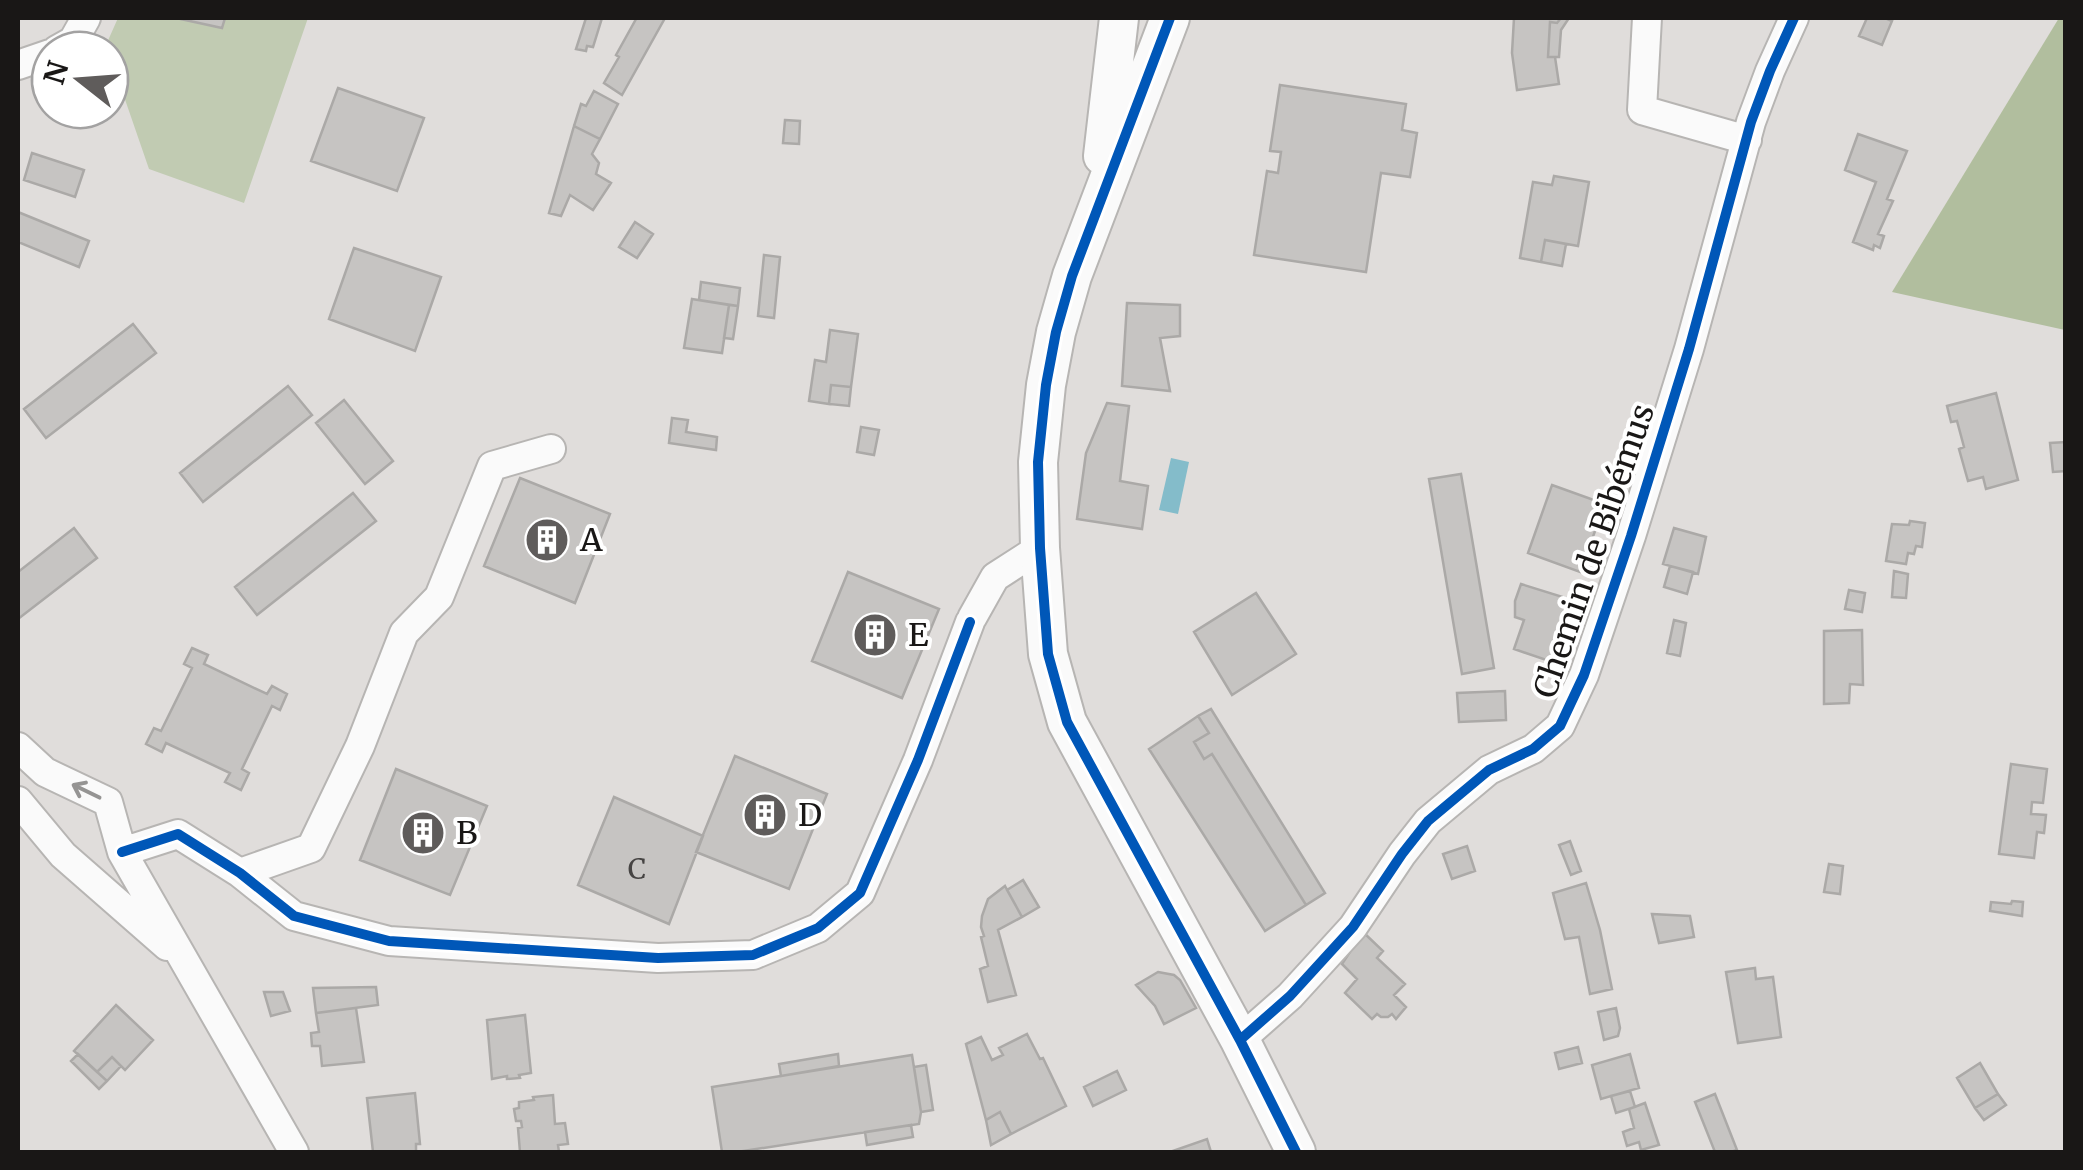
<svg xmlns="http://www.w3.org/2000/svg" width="2083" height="1170" font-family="Merriweather,serif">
<rect width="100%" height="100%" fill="#e0dddb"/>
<path fill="#c1cbb2" d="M118,18H176L221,28L225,18H308L244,203L149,169L110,56V50L106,45Z"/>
<path fill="#b1be9e" d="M2059,18H2066L2065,330L1892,292Z"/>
<path fill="#84bcca" d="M1171,458L1189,462L1178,514L1159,510Z"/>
<path fill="#c6c4c2" stroke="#aba9a7" stroke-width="2.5" d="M176,18H225L222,28Z
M586,18H602L593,47L587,46L586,51L576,49Z
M632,18H665L622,95L604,83L619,57L616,55L636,19Z
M1514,18H1561L1557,23L1550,22L1548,57H1555L1559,84L1517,90L1512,53Z
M1561,18H1569L1561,30L1559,57H1548L1550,22L1557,23Z
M1867,18H1885L1892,21L1882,45L1859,36Z
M1280,85L1406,104L1402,130L1417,133L1410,177L1381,173L1366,272L1254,255L1267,171L1278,173L1281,152L1270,151Z
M338,88L424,118L397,191L311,161Z
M594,91L618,104L600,139L574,126L581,104L586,106Z
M785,120L800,121L799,144L783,143Z
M574,126L600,139L592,154L599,163L596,174L611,183L593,210L570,195L561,216L549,213Z
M1858,134L1907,151L1887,199L1893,201L1878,234L1884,236L1880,248L1874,245L1873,250L1853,242L1876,182L1845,170Z
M32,153L84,170L75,197L24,180Z
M1554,176L1589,182L1578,246L1545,240L1541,262L1520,258L1533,182L1552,185Z
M18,212L89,241L79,267L18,242Z
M635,222L653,234L637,258L619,247Z
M1545,240L1566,244L1562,266L1541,262Z
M354,248L441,277L415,351L329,319Z
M764,255L780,257L774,318L758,316Z
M701,282L740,288L738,306L699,300Z
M692,299L729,305L722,353L684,348Z
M1127,303L1180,305V336L1160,338L1170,391L1122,386Z
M729,305L738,306L733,339L724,338Z
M133,324L156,353L46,438L24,409Z
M830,330L858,334L851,387L831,385L829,404L809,401L815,360L826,362Z
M831,385L851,387L849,406L829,404Z
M288,386L312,415L203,502L180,473Z
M1996,393L2018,480L1986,489L1983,477L1968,481L1959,449L1964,447L1957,421L1951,422L1947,406Z
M344,400L393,461L365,484L316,423Z
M1107,403L1129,406L1120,481L1148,486L1142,529L1077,519L1086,453Z
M672,418L688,420L686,432L717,437L716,450L669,443Z
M861,427L879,430L874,455L857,452Z
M2066,442V471L2053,472L2050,443Z
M1461,474L1494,668L1462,674L1429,479Z
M520,478L610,514L575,603L484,566Z
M1552,485L1605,504L1580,572L1528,553Z
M353,493L376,521L257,615L235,587Z
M1910,521L1925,523L1922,547L1916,546L1914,554L1908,553L1906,564L1886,561L1892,524L1909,525Z
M74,528L97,558L18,619V572Z
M1674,528L1706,537L1698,574L1663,564Z
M1670,566L1693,572L1687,594L1664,587Z
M1894,571L1908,574L1906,598L1892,597Z
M848,572L939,609L902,698L812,661Z
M1521,584L1582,603L1561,665L1514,649L1524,620L1515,617V601Z
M1849,590L1865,593L1862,612L1845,609Z
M1256,593L1296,654L1232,695L1194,632Z
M1674,620L1686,623L1680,656L1667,653Z
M1862,630L1863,685L1850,684L1849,703L1824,704V631Z
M192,648L208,655L204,664L267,694L272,686L287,694L280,710L272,706L242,769L249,773L241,790L225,782L230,773L166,743L162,752L146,744L154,728L161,731L192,668L184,664Z
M1505,691L1506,720L1459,722L1457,693Z
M1211,709L1325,893L1306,905L1212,754L1204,759L1194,742L1209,733L1198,716Z
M1198,716L1209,733L1194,742L1204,759L1212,754L1306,905L1265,931L1149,749Z
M735,756L827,794L789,889L696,852Z
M2011,764L2047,769L2043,803L2032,802L2031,814L2046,815L2044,833L2037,832L2034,858L1999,854Z
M396,769L487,806L450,895L360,860Z
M614,797L703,836L669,924L578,885Z
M1570,841L1581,871L1571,875L1559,845Z
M1467,846L1475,871L1452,879L1443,854Z
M1829,864L1843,866L1840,894L1824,892Z
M1023,880L1039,907L1022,917L1007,890Z
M1586,883L1600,930L1612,989L1590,994L1579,937L1565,939L1553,893Z
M1005,886L1022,917L998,930L1016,995L988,1002L980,969L988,966L981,937L984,936L981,927L982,916L988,899Z
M2012,901L2023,902L2022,916L1990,911L1991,902L2011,904Z
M1652,914L1690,916L1694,937L1659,943Z
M1363,932L1383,951L1377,958L1405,984L1394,995L1406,1007L1396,1019L1392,1014L1388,1017H1381L1377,1014L1372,1019L1345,993L1357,979L1342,964Z
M1755,968L1756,979L1773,977L1781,1037L1738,1043L1726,972Z
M1158,972L1174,975L1180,980L1196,1008L1164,1024L1155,1006L1136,985Z
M376,987L378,1005L316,1013L313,988Z
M264,992H283L290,1011L271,1016Z
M116,1005L153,1040L125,1070L112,1057L97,1072L74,1051Z
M356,1008L364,1062L322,1066L320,1046H312L311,1033L319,1032L316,1013Z
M1616,1008L1620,1028L1618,1036L1604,1040L1598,1012Z
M525,1015L531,1073L519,1075L520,1078L507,1079V1076L492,1079L487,1020Z
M1027,1034L1040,1059L1043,1058L1066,1106L1011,1134L1000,1112L986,1120L966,1044L981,1037L992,1060L1003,1055L999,1048Z
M1578,1047L1582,1063L1559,1069L1555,1053Z
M78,1054L107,1081L99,1089L71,1061Z
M838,1054L839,1066L781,1076L779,1064Z
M1630,1054L1639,1088L1601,1099L1592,1065Z
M912,1055L921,1112L919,1124L737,1152H722L712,1087Z
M112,1057L121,1066L107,1081L97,1072Z
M1980,1063L1998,1094L1975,1108L1957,1078Z
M926,1065L933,1110L921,1112L914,1067Z
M1117,1071L1126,1090L1093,1106L1084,1087Z
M1630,1091L1635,1107L1616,1113L1611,1096Z
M415,1093L420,1144H416V1152H373L367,1098Z
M1715,1094L1737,1150L1731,1152H1715L1695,1102Z
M1998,1094L2006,1105L1984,1120L1975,1108Z
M553,1095L555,1124L565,1123L568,1144L558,1145L559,1152H520L518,1128L522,1127L521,1121H516L514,1109L519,1108V1102L534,1100L533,1097Z
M1645,1103L1659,1145L1641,1150L1639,1142L1627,1146L1623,1132L1634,1128L1629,1109Z
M1000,1112L1011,1134L991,1145L986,1120Z
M911,1125L913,1137L867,1145L865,1132Z
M1207,1139L1211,1152H1170Z"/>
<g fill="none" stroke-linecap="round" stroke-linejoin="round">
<defs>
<path id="minor" d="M1647,18L1642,110L1747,140
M57,50L73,41L86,18
M18,65L50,54
M972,618L995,577L1040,548
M18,747L45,772L108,802L122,852L294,1152
M18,801L63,855L167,946
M122,852L178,834L240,873L294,916L389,941L658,958L753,955L818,928L860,893L918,760L970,622
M240,873L311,848L360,746L404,633L439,597L492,466L551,449
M1240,1040L1290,996L1353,927L1402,854L1428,821L1489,770L1533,749L1560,726L1584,675L1631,536L1689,349L1751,122L1770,71L1794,18"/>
<path id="secondary" d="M1170,18L1072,276L1056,332L1046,385L1038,462L1040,548L1048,654L1067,722L1240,1040L1296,1152
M1103,156L1119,18"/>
</defs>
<use href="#minor" stroke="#b7b5b3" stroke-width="32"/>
<use href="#secondary" stroke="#b7b5b3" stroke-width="42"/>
<use href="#minor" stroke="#fafafa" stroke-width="28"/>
<use href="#secondary" stroke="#fafafa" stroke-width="38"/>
<defs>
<path id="cycleway" d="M1170,18L1072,276L1056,332L1046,385L1038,462L1040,548L1048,654L1067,722L1240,1040L1296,1152
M122,852L178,834L240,873L294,916L389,941L658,958L753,955L818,928L860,893L918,760L970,622
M1240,1040L1290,996L1353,927L1402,854L1428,821L1489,770L1533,749L1560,726L1584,675L1631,536L1689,349L1751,122L1770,71L1794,18"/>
</defs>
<use href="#cycleway" stroke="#fff" stroke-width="16"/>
<use href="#cycleway" stroke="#0057b8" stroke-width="10"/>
</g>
<defs><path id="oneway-shaft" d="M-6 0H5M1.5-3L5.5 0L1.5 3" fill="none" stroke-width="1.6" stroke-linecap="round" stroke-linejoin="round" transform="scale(2.5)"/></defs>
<use stroke="#959493" href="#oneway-shaft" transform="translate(86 791) rotate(-154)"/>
<defs>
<symbol id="building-disc" viewBox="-11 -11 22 22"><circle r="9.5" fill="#5f5c5b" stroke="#fff"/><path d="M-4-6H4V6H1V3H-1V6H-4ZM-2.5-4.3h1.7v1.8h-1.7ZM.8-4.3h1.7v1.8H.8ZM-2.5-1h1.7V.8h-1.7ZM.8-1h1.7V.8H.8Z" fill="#fff"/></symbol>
</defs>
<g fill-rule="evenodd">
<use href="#building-disc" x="522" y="515" width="50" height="50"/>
<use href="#building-disc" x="850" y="610" width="50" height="50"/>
<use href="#building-disc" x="740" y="790" width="50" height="50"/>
<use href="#building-disc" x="398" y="808" width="50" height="50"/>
</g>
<g text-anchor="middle" stroke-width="8" stroke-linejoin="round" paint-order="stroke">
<g font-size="28" fill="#464443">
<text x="637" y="879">C</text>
</g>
<g font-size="32" fill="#191716" stroke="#fff" text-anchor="start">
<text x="580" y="551">A</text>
<text x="908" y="646">E</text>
<text x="798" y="826">D</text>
<text x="456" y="844">B</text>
</g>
<g font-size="32" fill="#191716" stroke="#fff">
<text transform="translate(1594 551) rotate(-71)" y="11">Chemin de Bibémus</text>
</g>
</g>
<rect width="2083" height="1170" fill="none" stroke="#191716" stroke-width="40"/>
<g transform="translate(80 80) rotate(287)"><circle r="48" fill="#ffffff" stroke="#a3a2a2" stroke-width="2.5"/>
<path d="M0-8L18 38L0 25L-18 38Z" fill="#5f5c5b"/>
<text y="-15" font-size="28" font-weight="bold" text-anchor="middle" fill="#191716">N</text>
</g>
</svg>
